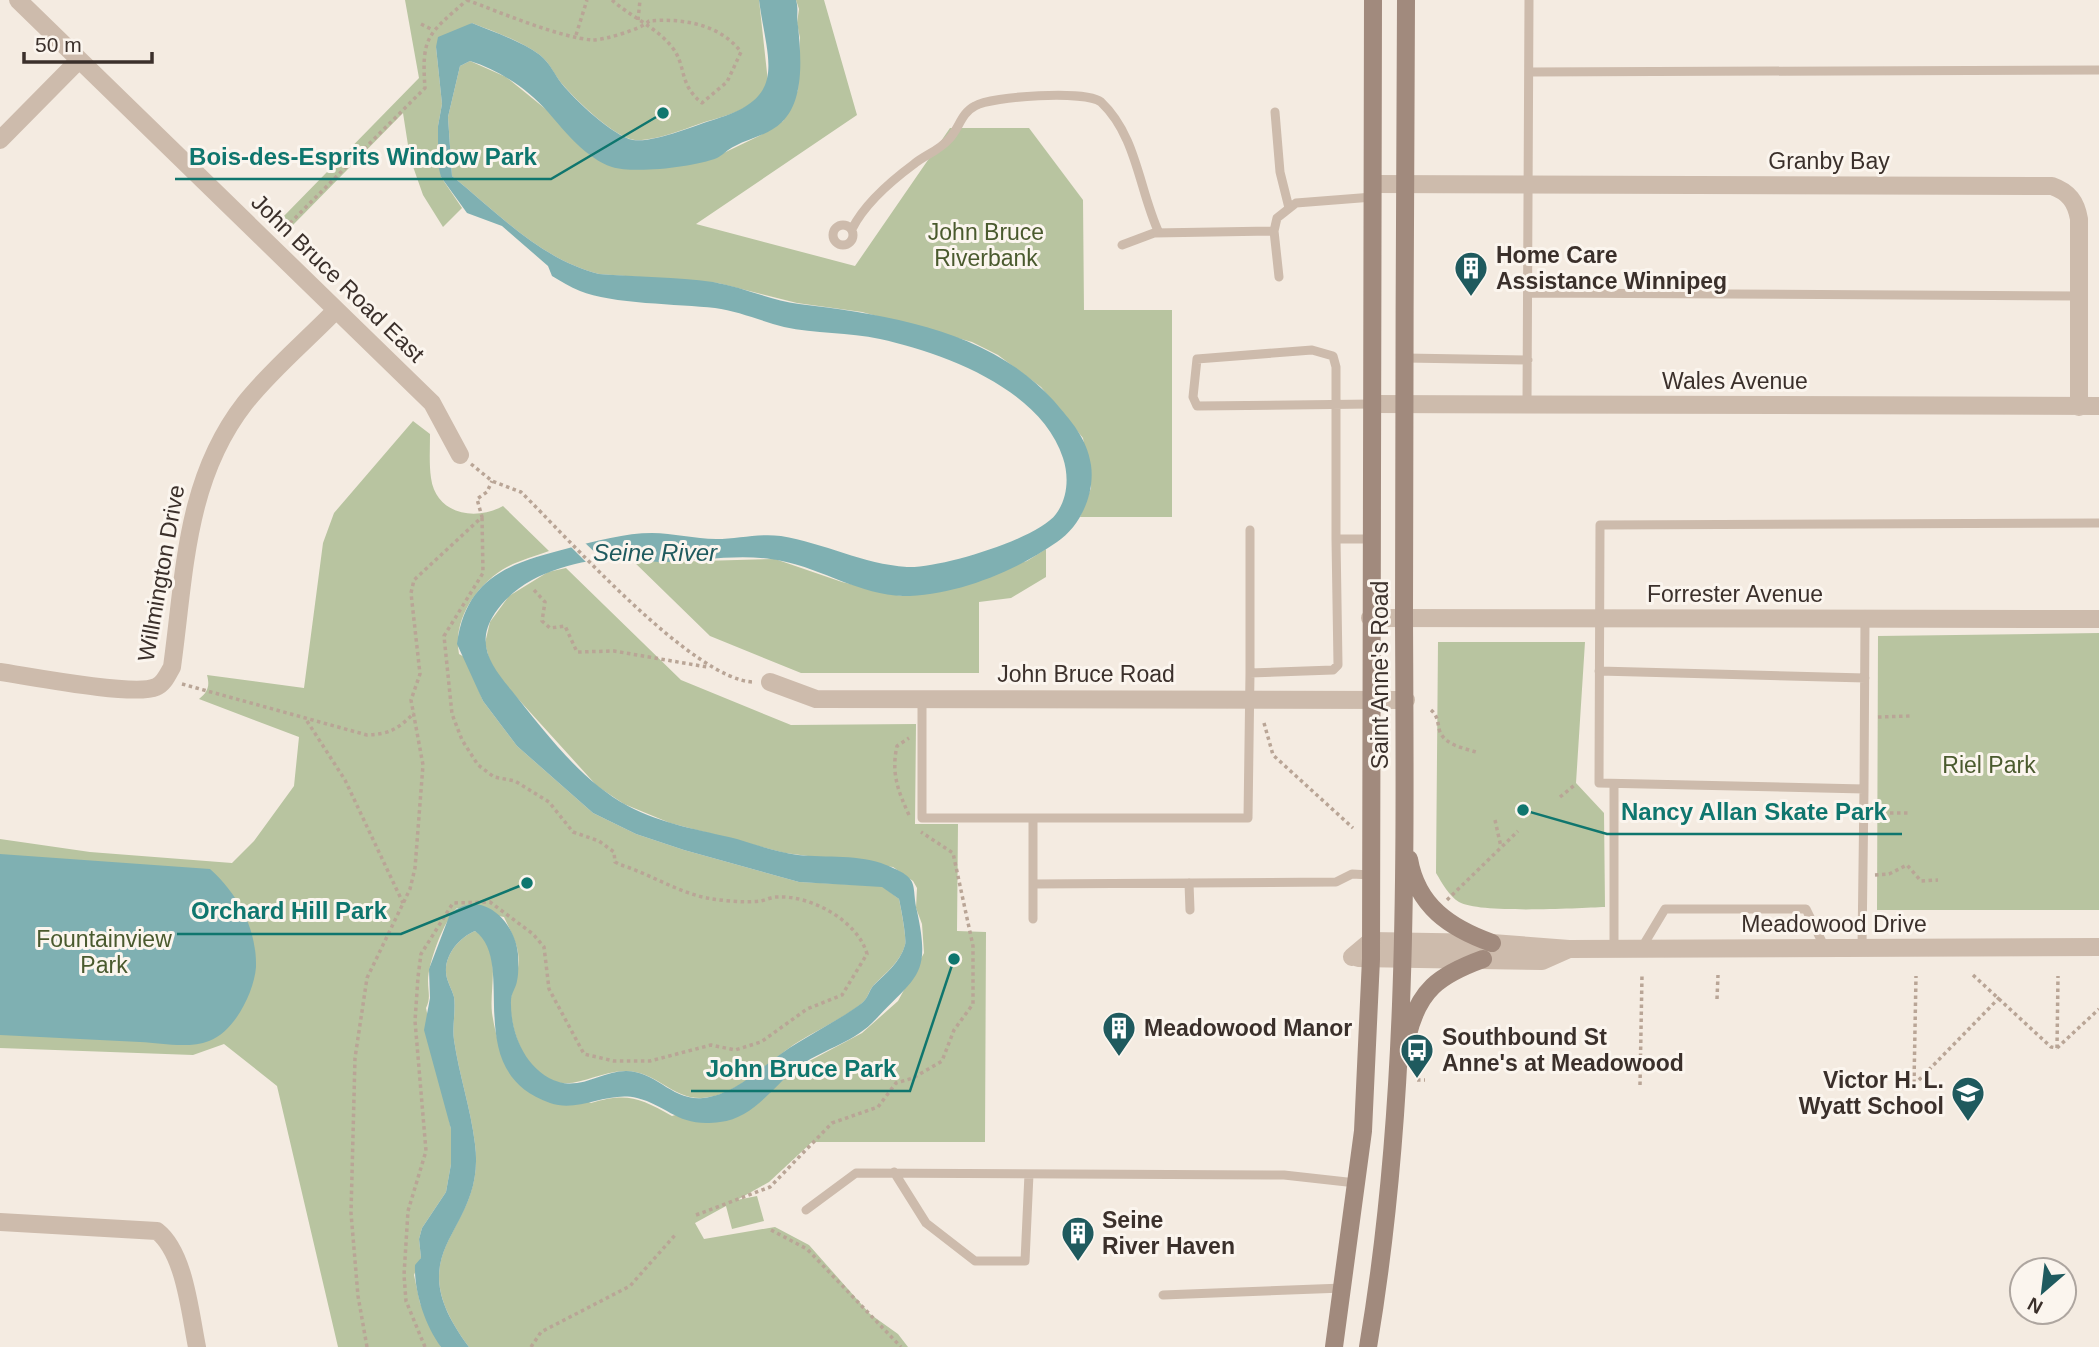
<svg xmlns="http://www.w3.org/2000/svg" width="2099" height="1347" font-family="Arial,sans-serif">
<rect width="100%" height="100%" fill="#f4ebe1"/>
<path fill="#b8c4a0" d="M405,0H759L768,82C757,108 732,114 708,121C686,128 658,141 635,140C615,138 576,100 563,85C554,75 551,64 540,55C521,41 495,32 472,23L436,47L442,104L438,126L441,177L462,208L443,227L423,195L410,158L403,113L291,227L282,218L419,78Z
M796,0H824L857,115L696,224L855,266L950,128H1029L1083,200L1084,310H1172V517H1080L1091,488L1083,438L1041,387L998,355L972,342L862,312L797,303L718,283L599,274C540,259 498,213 452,176L448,117L460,66L470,61L506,77L548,111L590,155L652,169L709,160L759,136L783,121L798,90L800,38L797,23L799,9Z
M413,421L430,434C430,449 429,464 431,478C436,515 476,521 503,506L549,551C536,556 520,560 507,567C478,583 452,619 459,654L466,658L483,701L517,746L593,813L636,834L684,850L799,882L882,886L899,899C901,909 907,939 905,945C900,963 884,974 873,986C868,992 868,999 861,1004C842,1019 819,1029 798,1042C769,1060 739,1096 702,1098C671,1099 656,1070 624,1071C589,1072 563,1102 530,1064C518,1049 506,1012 512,993C516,980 520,967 518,952C516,940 509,928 504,917L457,908C444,920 428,963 428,981C428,992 431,998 426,1008L451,1129V1164L446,1192L422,1228L419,1239L421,1258L414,1275L420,1303L441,1347H338L277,1086L224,1044L193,1055L0,1048V839L90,852L232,863L254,841L294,786L299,737L199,699C208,692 210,686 207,675L304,688L323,543L334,513Z
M1046,549V577L1011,598L979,602V673H801L710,636L630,558L665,562L775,559L842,582L901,596L1027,561Z
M566,568L681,680L791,725L916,724L915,824H958L957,931L986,932L985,1142H812L769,1182L737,1200L757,1196L764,1221L732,1229L726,1206L695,1223L704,1239L775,1227L809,1245L870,1314L898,1334L908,1347H469C393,1246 487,1234 475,1144C471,1109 459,1075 454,1040C452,1026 456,1011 454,997C452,989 446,980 446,972C445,954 460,937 475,931C503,949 489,985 492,1013C495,1033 500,1049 507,1067L591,1103C627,1092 640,1098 672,1116L778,1084L800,1066L862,1033L898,1001L924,953L922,924L916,908L917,888L913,881L893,867L785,853L670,823L624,804L597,786L492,670L485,643L490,622L509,596L548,572Z
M2099,633V910H1877L1878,636Z
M1438,642H1585L1576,783L1604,813L1605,907C1577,908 1480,914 1459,902C1449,896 1442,883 1436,873Z"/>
<path fill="#7fb0b2" d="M759,0H796C799,10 796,16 798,26C801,55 805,100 782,122C769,135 750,138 735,146C728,149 723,155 717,158C695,167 634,174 612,167C586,158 566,133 548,112C528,89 499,70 470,61L460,66L448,117L452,176C498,213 540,259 599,274C637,277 676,277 713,282C742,287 770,300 799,304C889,315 990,330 1054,401C1071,421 1087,438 1091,465C1095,493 1081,526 1057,542C1016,571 955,596 903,596C861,595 822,569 782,561C746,553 704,560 668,562C651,563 634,557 618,558C574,560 520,575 495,613C474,644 492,667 512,691C545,732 581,781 628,806C662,824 700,830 737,839C757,845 777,852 798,855C826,858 860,854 886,865C921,879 911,883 917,911C931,976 917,975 876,1019C855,1042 826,1048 801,1065C774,1084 755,1118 720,1122C678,1128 669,1106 637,1098C607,1091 579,1113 550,1103C458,1071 519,963 475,931C460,937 445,954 446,972C446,980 452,989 454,997C456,1011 452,1026 454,1040C459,1075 471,1109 475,1144C487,1235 393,1246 469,1347H441C425,1325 414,1292 415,1265L421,1258L419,1239L422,1228L446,1192L451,1164V1129L424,1030L430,998L429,969L450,914C481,887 515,921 518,954C518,962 519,973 517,981C516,988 511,993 511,1001C510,1033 526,1072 559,1082C582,1089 603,1071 626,1071C656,1071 672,1101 703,1098C740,1094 768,1059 799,1042C820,1029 842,1018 862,1003C868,998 869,991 873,986C885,974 900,963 905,945C907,939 901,908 899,899L882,887L799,882L684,850L636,834L593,813L517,746L483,701L457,644C466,576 511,563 569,548C595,541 626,533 652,533C673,533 695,539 716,539C738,539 759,533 781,536C824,543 863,564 907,567C938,569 1038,539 1056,514C1068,498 1069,476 1063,458C1041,389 944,353 880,339C849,332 815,334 784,327C761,321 738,311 715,308C679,304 611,304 580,291C570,287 561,281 552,276L548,266L502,226L467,213L441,177L438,165V126L442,104L436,47L438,37L472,23C494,32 521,41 540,55C551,64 554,74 562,84C575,100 613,136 633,140C655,143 695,125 716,119C789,97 767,61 759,0Z
M0,854L210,869C238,894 257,929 256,967C254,993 234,1032 209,1041C189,1049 161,1043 140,1042C93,1040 47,1037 0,1035Z"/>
<path fill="#f4ebe1" d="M582,540L606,563L589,565L568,544Z"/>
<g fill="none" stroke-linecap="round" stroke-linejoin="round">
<path stroke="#b9a596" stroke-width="3.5" stroke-dasharray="3.5 3.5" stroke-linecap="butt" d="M467,0C499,12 561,38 593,40C604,40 642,29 649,21C682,18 720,24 741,52L727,82L702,103C678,84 687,66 672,47C656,27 631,17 612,0
M638,20L640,0
M421,24L433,30
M576,35L587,0
M280,233L425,88C421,35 429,34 467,0
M471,464L492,481L521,492C567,537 694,681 754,682
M534,590L545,602L542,621L550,628L565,626L577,652L614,651L707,667
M182,684L367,735C390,734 398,729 414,713
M1431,710C1439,717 1437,723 1440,732C1446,745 1463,748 1476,752
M1878,717L1910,716
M307,721L345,780L403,903
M1264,723L1273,755L1353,828
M1560,797L1576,784
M1876,813H1910
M909,815C898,791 891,773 897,746L909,738
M1495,820L1501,847
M1875,875L1889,874L1907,865L1921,881L1938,880
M1447,900L1518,831
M1973,975L2051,1047L2057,1048
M1717,999L1718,975
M2057,1048L2058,976
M2057,1048L2099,1009
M1417,1080H1425
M1914,1083L1916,976
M1640,1085L1642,975
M1914,1085L2000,997
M696,1215L770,1187L832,1123L878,1107L896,1083L913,1078L942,1061L954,1030L973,1004V946L953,853L921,832
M771,1230L807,1249L901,1347
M367,1347L358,1296L351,1213L355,1058L367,978L410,889L415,868L423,765L411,700L420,674L411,593L414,580L482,517L477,499L487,492L492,481
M425,1347L406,1301L404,1275L408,1211L426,1151L415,1021L418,977L421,954L453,903L490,902L533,934L544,947L549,989L584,1054L614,1061H650L711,1045L735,1050L761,1042L807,1009L842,995L867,954C858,921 811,895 777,897C771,897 766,900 761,901C744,903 724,901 707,898C677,892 650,874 621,865L615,862L614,852L599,841L573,832L549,802L515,781L494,777L478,765L462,740L452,714L444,636L483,573L482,517
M531,1347L541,1332L630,1286L676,1234"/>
<path stroke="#cdbbac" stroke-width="9" d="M1530,72L2099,70
M1275,112L1280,172L1289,208
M833 235a10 10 0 1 1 20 0a10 10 0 1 1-20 0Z
M852,229C865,203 891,181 914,164C925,155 940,150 949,139C959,129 961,113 975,106C991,96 1087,90 1101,102C1137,136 1139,190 1159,233
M1122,245L1154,233L1274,231
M1279,277L1274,231L1277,218L1296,203L1373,197
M1529,293L2079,296
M1405,358L1528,360
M1527,404L1529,0
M1250,530V673L1333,670L1338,665L1336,539
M1371,539H1336V367L1333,356L1312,350L1197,359L1193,397L1197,406L1372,404
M1599,671L1865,678
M922,699V818H1248L1250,673
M1614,784V949
M1864,789L1865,619
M1189,883L1190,910
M1033,884L1336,882L1352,874L1371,875
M1033,919V818
M1862,947L1864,789L1599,783L1600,525L2099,523
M1641,949L1665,909H1806L1825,948
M894,1172L926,1223L975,1261H1025L1029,1174
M806,1210L856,1173L1284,1175L1356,1183
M1163,1295L1343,1288"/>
<path stroke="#cdbbac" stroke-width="18" d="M18,0L432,403L460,455
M0,140L79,60
M1373,184L2052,186C2069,192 2076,202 2079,219V407
M1372,404L2099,406
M1370,618L2099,619
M0,672C28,676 134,697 156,687C164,684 168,674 172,667C185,573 185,480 245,403C271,370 306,341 335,311
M770,682L816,699L1406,700
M0,1222L157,1231C185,1253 190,1313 197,1347"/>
<path stroke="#cdbbac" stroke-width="18" d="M1352,957L1371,941L1492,943L1569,949L2099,947
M1358,958L1542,961L1569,949"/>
<path stroke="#a18a7d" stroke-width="18" d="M1409,859C1417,906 1450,928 1492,943
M1407,1038C1418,990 1439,975 1483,959
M1334,1347L1363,1131L1371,959L1373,0
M1368,1347C1409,1105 1405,862 1404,617C1403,411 1406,206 1406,0"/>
</g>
<defs>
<symbol id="building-pin" viewBox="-11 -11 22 30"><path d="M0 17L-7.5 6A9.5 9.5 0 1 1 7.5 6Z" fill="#1f5a5e" stroke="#fbf5ee"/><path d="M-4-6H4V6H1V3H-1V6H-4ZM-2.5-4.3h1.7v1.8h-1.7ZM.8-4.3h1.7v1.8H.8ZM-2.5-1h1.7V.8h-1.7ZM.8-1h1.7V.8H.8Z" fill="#fff"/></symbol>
<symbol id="bus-pin" viewBox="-11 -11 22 30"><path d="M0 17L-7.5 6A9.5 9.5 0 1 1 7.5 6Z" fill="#1f5a5e" stroke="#fbf5ee"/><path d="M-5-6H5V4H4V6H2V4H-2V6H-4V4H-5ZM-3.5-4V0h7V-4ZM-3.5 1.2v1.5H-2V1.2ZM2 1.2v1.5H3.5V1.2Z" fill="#fff"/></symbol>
<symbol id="school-pin" viewBox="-11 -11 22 30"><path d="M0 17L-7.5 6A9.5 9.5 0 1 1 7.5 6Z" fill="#1f5a5e" stroke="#fbf5ee"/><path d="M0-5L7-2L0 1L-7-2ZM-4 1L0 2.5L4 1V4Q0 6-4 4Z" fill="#fff"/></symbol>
</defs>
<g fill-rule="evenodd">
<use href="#building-pin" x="1452" y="249" width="38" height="52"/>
<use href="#building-pin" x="1100" y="1009" width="38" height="52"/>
<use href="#bus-pin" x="1398" y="1031" width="38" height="52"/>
<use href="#school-pin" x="1949" y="1074" width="38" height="52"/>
<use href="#building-pin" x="1059" y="1214" width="38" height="52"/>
</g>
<g text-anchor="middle" stroke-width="6" stroke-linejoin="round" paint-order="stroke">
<g font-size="23" fill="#3b302b" stroke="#fbf5ee">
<text x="1829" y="169">Granby Bay</text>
<text transform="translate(338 278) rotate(44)" y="8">John Bruce Road East</text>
<text x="1735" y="389">Wales Avenue</text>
<text transform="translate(161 573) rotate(-80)" y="8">Willmington Drive</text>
<text x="1735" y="602">Forrester Avenue</text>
<text x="1086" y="682">John Bruce Road</text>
<text transform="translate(1380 675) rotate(-90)" y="8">Saint Anne's Road</text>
<text x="1834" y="932">Meadowood Drive</text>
</g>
<g font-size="23" fill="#4a5a2e" stroke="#fbf5ee">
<text x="986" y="240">John Bruce<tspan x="986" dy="26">Riverbank</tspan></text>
<text x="1989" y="773">Riel Park</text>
<text x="104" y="947">Fountainview<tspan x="104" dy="26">Park</tspan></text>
</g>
<g font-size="23" font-weight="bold" fill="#3b302b" stroke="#fbf5ee" text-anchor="start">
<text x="1496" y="263">Home Care<tspan x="1496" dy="26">Assistance Winnipeg</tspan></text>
<text x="1144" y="1036">Meadowood Manor</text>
<text x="1442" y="1045">Southbound St<tspan x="1442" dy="26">Anne's at Meadowood</tspan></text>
<text x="1944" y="1088" text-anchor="end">Victor H. L.<tspan x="1944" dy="26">Wyatt School</tspan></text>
<text x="1102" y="1228">Seine<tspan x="1102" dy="26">River Haven</tspan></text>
</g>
<g font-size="24" font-style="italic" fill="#1f5a5e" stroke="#fbf5ee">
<text x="655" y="561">Seine River</text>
</g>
</g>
<path fill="none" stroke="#0f766e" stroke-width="2.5" d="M663 113L551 179H175M1523 810L1607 834H1902M527 883L401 934H177M954 959L910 1091H691"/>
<g fill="#0f766e" stroke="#fbf5ee" stroke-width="2.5">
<circle cx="663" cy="113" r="7"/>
<circle cx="1523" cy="810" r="7"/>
<circle cx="527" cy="883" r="7"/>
<circle cx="954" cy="959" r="7"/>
</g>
<g font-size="24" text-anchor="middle" font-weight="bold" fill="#0f766e" stroke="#fbf5ee" stroke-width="6" stroke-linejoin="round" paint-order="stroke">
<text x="363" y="165">Bois-des-Esprits Window Park</text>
<text x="1754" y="820">Nancy Allan Skate Park</text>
<text x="289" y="919">Orchard Hill Park</text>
<text x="801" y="1077">John Bruce Park</text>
</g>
<g transform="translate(2043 1291) rotate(208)"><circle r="33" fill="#fbf5ee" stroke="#aea6a0" stroke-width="2"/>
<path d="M0-5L12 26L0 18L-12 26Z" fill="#1f5a5e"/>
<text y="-10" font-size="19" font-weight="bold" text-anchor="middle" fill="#3b302b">N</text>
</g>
<path d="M24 52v10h128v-10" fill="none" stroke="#3b302b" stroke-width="3.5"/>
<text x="35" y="52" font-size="21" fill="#3b302b" stroke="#fbf5ee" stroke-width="5" paint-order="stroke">50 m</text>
</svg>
